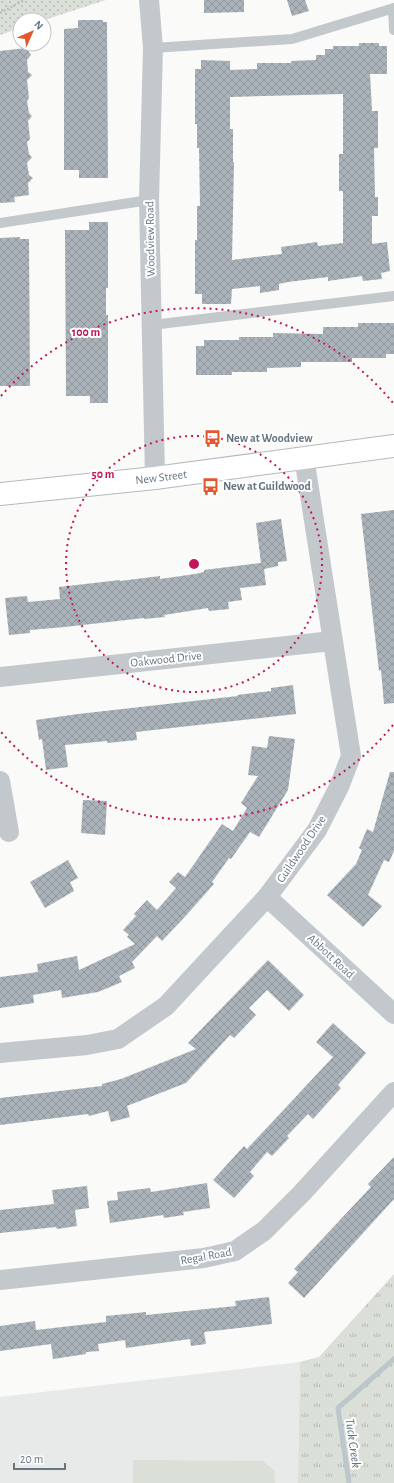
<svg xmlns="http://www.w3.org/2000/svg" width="394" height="1483" font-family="'Alegreya Sans',sans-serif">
<defs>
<pattern id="grass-dots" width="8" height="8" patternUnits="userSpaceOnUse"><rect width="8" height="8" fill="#dadfd7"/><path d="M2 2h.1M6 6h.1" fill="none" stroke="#b4b9b4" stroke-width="1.8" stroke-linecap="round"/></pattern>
<pattern id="park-tufts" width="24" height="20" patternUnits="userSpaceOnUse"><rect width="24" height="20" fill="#dadfd7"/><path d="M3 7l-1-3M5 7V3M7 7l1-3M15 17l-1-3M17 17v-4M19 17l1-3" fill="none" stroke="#b4b9b4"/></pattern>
<pattern id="building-cross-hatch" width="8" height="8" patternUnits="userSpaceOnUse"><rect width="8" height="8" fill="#aab3b9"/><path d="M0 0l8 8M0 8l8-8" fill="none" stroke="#8e969c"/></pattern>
</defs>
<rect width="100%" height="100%" fill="#fafaf8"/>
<path fill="#e8e9e9" d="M300,1362L298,1483H0V1397Z"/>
<path fill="url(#grass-dots)" d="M0,0H106L44,20H20V28L0,35Z"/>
<path fill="url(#park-tufts)" d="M394,1274V1483H298L300,1362L319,1357Z"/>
<path fill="#dadfd7" d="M133,1460L263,1461L274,1470L275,1483H133Z"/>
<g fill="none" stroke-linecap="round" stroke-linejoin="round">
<path stroke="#bbc7cb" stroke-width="5" d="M349,1483L338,1408L394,1359"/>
</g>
<path fill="url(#building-cross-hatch)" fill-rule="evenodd" d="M204,0H244V12L204,13Z
M287,0H305L309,11L292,16Z
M78,20H103V22H107L108,178H79V170H64V29L78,28Z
M359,43H379V46H387V74H370L372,111H378V148H374L375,197H378V216H372V244L387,242L390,271L381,273L382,279L363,281L362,276L328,281V277L288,282L279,284V290L260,293V286L232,289L231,304H202V294H195V240H197V206H200L199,148H197V124H195V69H201V60L230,61V70L257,69V63H291V61L316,60V55H325V49H333V46H359ZM343,94V154H339V191H343V243L318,246L317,242L281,247L282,254L232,260L234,162H233V129H230V97Z
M26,48L31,55L27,60L28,72L32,75L27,80L29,98L27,101L29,113L32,116L28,121L30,139L27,142L29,154L32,157L27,163L29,175L33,178L28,183L29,195L14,197L15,202L0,203V51Z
M89,222H108V288H106V315H108V403H90V396H66L65,230H89Z
M20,237V239H29L30,386H0V238Z
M358,323H394V354H386V358H352V362H301V367L267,368V372H232V375H196V346H204V340H239V337H273V333L323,334V327H358Z
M394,510V703L384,704L381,670L379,671L361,514Z
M281,519L287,561L278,562V566L264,569L266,585L240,588L242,600L228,602L229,609L209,611L208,608L164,615L165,617L144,619V618L65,627L30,630V633L9,635L5,598L27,596L28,602L60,599L59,587L120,580V581L160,576V579L195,574L204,572V570L261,563L256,523Z
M293,685L296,714L136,732L137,740L107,743V741L65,745L68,767L46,770L42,739L39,740L36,720L78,714L238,696L237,695L271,691V688Z
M269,736L295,739L288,790L259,837L250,832L231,859L229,858L212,882L214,884L182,920L162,941L157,936L132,962L135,968L119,976L122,982L98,992L62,998L61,990L33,995L34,1003L0,1008V977L38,972L37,964L77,956L79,970L135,944L127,937L129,935L123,930L136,916L134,914L147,900L157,910L176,888L169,882L178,872L185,877L222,824L233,831L247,808L241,803L258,776L248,775L252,746L267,748Z
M390,772H394V851L389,862L384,860L368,895L382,906L363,927L327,895L356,864L362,850L359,848L367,829L373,832Z
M83,800L107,801L105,835L81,833Z
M68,860L78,878L70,882L74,891L45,908L30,882Z
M268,960L304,995L289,1011L267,990L249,1008L256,1015L234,1038L230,1035L186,1083L127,1106L130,1117L111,1122L108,1111L89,1116L88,1114L0,1125V1098L102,1086V1084L121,1079L196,1049L188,1043Z
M333,1023L366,1053L338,1085L341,1088L313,1119L308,1114L287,1136L289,1138L272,1156L267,1152L250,1172L254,1176L234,1198L213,1180L244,1146L247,1149L333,1057L316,1042Z
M394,1157V1199L304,1298L288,1283L298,1272L294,1269L371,1187L368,1184Z
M207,1183L210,1208L183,1212L184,1215L164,1218L163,1215L110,1223L107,1201L118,1200L117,1192L150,1188L151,1192Z
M87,1186L89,1208L75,1210L77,1226L57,1229L56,1227L0,1233V1210L54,1204L52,1190Z
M269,1297L272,1324L204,1332L206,1344L191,1346L190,1339L126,1348L125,1340L98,1344L99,1351L86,1352V1354L53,1359L51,1344L0,1351V1326L35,1321L36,1330L106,1322V1316L146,1312V1315L236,1306L235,1301Z"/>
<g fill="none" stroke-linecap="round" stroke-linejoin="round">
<defs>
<g id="secondary">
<path id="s1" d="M0,494L155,478L394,446"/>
</g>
</defs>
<use href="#secondary" stroke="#b3babf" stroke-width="24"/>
<path stroke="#bbbfc2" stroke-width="2.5" stroke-dasharray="2 2" stroke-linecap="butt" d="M0,13L24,0"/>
<path stroke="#c3c8cc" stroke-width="10" d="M393,8L394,30
M153,48L292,39L394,8
M0,223L149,200
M152,325L394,296"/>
<path stroke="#c3c8cc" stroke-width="20" d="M149,0L153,48L149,200L155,478
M0,677L332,641
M0,781L9,832
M267,897L394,1014
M0,1053L87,1045L118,1039L166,1006L267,897L317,830L339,787L351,756L304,457
M0,1280L204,1258L235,1251L264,1231L302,1193L394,1092"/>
<use href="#secondary" stroke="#fff" stroke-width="22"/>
</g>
<g fill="none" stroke="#c2185b" stroke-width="2" stroke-dasharray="2 4">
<circle cx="194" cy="564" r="128"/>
<path d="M393 725A256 256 0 0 1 1 732M1 396A256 256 0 0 1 393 403"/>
</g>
<defs>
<symbol id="bus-bare" viewBox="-9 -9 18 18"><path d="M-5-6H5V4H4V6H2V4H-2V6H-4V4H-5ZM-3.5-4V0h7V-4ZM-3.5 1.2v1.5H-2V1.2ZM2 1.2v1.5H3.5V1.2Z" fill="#e4572e" stroke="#fff" stroke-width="2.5" paint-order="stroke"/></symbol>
</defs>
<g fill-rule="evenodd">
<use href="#bus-bare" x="200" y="426" width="25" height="25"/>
<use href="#bus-bare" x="198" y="474" width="25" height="25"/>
</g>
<g text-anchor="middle" stroke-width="4" stroke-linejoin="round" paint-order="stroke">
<g font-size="12" fill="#657683" stroke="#fff">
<text transform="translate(150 239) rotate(-91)" y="4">Woodview Road</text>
<text dy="4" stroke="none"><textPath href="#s1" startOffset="162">New Street</textPath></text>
<text transform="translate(166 659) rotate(-6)" y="4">Oakwood Drive</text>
<text transform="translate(301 849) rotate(-56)" y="4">Guildwood Drive</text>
<text transform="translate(331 956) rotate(43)" y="4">Abbott Road</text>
<text transform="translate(206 1256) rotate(-10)" y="4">Regal Road</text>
</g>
<g font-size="12" font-weight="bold" fill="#657683" stroke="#fff" text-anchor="start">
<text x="226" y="442">New at Woodview</text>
<text x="223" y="490">New at Guildwood</text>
</g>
<g font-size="13" font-style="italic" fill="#60757c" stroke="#fff">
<text transform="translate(354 1443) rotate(82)" y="5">Tuck Creek</text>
</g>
</g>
<circle cx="194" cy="564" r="6" fill="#c2185b" stroke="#fff" stroke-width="2"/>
<g font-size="12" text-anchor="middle" font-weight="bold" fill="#c2185b" stroke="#fff" stroke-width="4" stroke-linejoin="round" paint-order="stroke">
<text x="86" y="336">100 m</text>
<text x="103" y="478">50 m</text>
</g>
<g transform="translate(32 32) rotate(45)"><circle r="19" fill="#ffffff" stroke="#c1c8cd"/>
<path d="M0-3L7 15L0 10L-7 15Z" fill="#e4572e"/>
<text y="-6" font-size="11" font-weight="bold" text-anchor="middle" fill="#657683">N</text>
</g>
<path d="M14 1463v6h51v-6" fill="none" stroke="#657683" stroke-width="2"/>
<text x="20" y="1463" font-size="12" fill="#657683" stroke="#ffffff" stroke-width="3" paint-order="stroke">20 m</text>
</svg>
